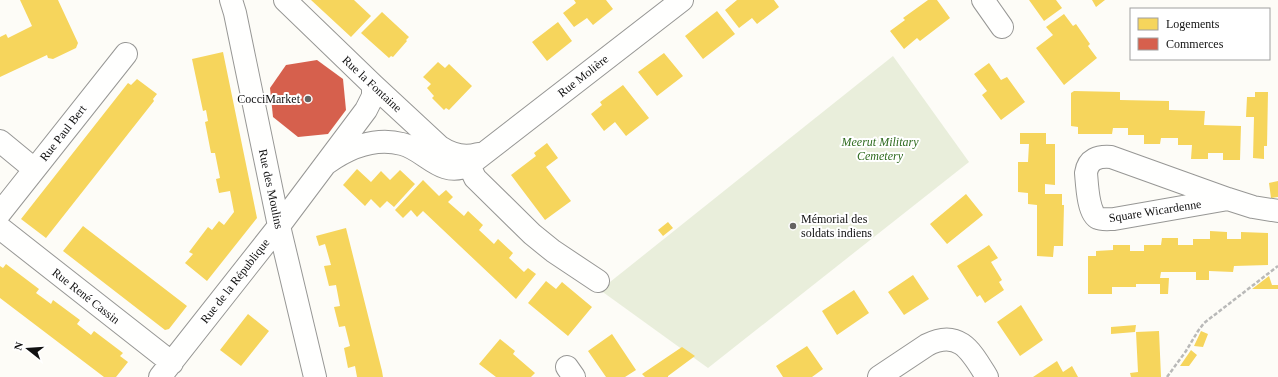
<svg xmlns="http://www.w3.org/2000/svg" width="1278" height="377" font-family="'Times New Roman',serif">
<rect width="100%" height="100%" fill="#fdfcf7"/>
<path fill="#e9eedb" d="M893,56L969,162L708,368L600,290Z"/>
<path fill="#f6d55c" d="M20,0H58L78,43L76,48L53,59L48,58L47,55L0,77V37L6,34L8,38L32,26Z
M311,0H354L371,16L351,37Z
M574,0H606L613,9L593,25L587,18L574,27L563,13L576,3Z
M737,0H774L779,7L757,24L752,18L739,28L725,10Z
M928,0H937L950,18L920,41L917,38L904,49L890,31L905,20L903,18Z
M1029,0H1056L1062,8L1044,21Z
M1092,0H1105L1096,7Z
M717,11L735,34L703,59L685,36Z
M382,12L409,37L406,40L407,41L393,57L391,56L389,58L361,33Z
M1064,14L1073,26L1076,24L1090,44L1088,46L1097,58L1064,85L1036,48L1053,35L1046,27Z
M558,22L572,41L547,61L532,42Z
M223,52L257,218L207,281L185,263L193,254L189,252L208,227L212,230L219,221L224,225L234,212L230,191L219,193L216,179L220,178L215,153H211L205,122L208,121L206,110L203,111L192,59Z
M664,53L683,76L657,96L638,72Z
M438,62L445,68L449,64L472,86L449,110L446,108L444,110L432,98L434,96L427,88L431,84L423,77Z
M989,63L1001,80L1007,77L1025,102L1001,120L982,95L987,91L974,74Z
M137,79L157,94L153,99L154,101L46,238L21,219L128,83L131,85Z
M623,85L649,118L626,136L615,122L604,131L591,114L602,105L600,102Z
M1074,91L1120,92V100L1169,101V110L1205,111L1204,125L1241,126L1240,160H1223V153H1208V159H1191L1192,145H1178V138H1161L1160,144H1144V135H1128V128H1113L1112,134H1078V127L1071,126V93Z
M1255,92H1268L1267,146H1264V159L1253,158L1254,117H1246L1247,97H1255Z
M1020,133H1046V144H1055V185L1045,184V194H1062V205H1064L1063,246H1054L1053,257L1037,256V205L1028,204V193L1018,192V162H1028L1029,144H1020Z
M547,143L558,158L546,167L571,201L545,220L511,175L536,156L534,153Z
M357,169L371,182L381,171L390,180L400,170L415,184L394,207L387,201L380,208L371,199L365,206L343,185Z
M423,180L439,196L446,190L453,197L448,202L464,216L468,211L483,225L479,230L494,244L498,239L513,253L509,258L524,272L528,268L536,274L516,299L423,211L417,217L411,210L403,218L395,210Z
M1278,181V197L1271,198L1269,183Z
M966,194L983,215L947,244L930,224Z
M668,222L673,228L663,236L658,230Z
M83,226L187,306L169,329L165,330L63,251Z
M346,228L382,371L383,377H357L355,366L348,368L344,348L350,346L345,326L339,327L334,307L340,306L336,285L329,286L324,266L331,265L325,244L319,246L316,236Z
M1210,231L1227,232V239H1241V232L1268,233V265L1234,266L1233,272L1209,271V280H1196V272H1161L1160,278H1169L1168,294H1160V284H1136V287H1112V294H1088V256H1096V251L1113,250V245H1130V251H1144V245H1161L1162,238H1178V245H1193V239H1210Z
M989,245L998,258L991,262L1002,280L999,282L1004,290L985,303L980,295L977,297L957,266Z
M6,264L39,289L36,293L43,298L51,304L53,300L80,320L77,324L91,335L94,331L123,353L120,356L128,362L116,377H104L0,298V266L3,268Z
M913,275L929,299L904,315L888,292Z
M1269,276L1272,285H1278V289H1252Z
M546,281L556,289L562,282L592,307L568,336L528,303Z
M854,290L869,313L837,335L822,311Z
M1021,305L1043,340L1020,356L997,322Z
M248,314L269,331L241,366L220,350Z
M1136,325L1135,332L1111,334V327Z
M1159,331L1161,377H1131L1130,373L1138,372L1136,332Z
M1201,331L1208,334L1203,347L1194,346Z
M612,334L636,370L625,377H606L588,351Z
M500,339L515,351L513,354L535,373L531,377H496L479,364Z
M807,346L823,369L812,377H783L776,366Z
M682,347L695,356L668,376V377H645L642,374Z
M1191,350L1197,355L1189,366H1180Z
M1057,361L1063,372L1072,366L1078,377H1033Z"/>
<path fill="#d6604d" d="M317,60L343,79L346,110L328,134L298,137L273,117L270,88L286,65Z"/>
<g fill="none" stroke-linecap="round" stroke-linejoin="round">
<defs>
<path id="minor" d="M231,0L235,13L279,226L315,377
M285,0L373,85L440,147C452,155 464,158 478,154
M983,0L1002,27
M0,141L34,169
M466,156L469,165L475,178L532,234L553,251L598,281
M327,163C348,148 375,137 402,144C426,150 441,179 469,165L682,0
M1228,199L1114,219C1109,219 1102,220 1098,218C1088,214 1087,183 1086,173C1088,159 1098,156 1111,157L1228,199L1253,207L1278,211
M0,213L126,54
M0,228L172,363
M567,367L574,377
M160,377L279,226L366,110L373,96V85
M879,377L927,345C960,328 972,353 987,377"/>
</defs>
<use href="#minor" stroke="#979795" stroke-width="24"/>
<path stroke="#b9b9b8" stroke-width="2.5" stroke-dasharray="4 2" stroke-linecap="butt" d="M1167,377L1186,351L1198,331L1204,323L1278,266"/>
<use href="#minor" stroke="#fffffe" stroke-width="22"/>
</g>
<g fill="#646362" stroke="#fff" stroke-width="1.5">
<circle cx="308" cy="99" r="4"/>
<circle cx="793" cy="226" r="4"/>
</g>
<g text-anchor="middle" stroke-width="4" stroke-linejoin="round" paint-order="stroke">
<g font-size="12" fill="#111" stroke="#fff">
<text transform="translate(583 76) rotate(-38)" y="4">Rue Molière</text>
<text transform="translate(372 84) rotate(43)" y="4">Rue la Fontaine</text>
<text transform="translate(63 133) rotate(-52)" y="4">Rue Paul Bert</text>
<text transform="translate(271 189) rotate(78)" y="4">Rue des Moulins</text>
<text transform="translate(1155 211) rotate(-9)" y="4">Square Wicardenne</text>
<text transform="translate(235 281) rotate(-52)" y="4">Rue de la République</text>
<text transform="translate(86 296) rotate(38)" y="4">Rue René Cassin</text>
</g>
<g font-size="12" fill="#111" stroke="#fff" text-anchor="end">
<text x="300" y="103">CocciMarket</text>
<text x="801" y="223" text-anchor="start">Mémorial des<tspan x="801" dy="14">soldats indiens</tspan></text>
</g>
<g font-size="12" font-style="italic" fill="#2f6b1f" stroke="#fff">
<text x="880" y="146">Meerut Military<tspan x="880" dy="14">Cemetery</tspan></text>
</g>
</g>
<rect x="1130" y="8" width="140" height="52" fill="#ffffff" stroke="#a0a0a0"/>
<rect x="1138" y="18" width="20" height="12" fill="#f6d55c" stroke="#a0a0a0"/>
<text x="1166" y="28" font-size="12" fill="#111111">Logements</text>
<rect x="1138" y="38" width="20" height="12" fill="#d6604d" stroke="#a0a0a0"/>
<text x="1166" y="48" font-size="12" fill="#111111">Commerces</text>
<g transform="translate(28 349) rotate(287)" stroke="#ffffff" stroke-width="3" paint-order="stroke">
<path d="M0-3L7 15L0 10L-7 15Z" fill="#111111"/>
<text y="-6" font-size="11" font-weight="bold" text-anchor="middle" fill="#111111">N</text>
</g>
</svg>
